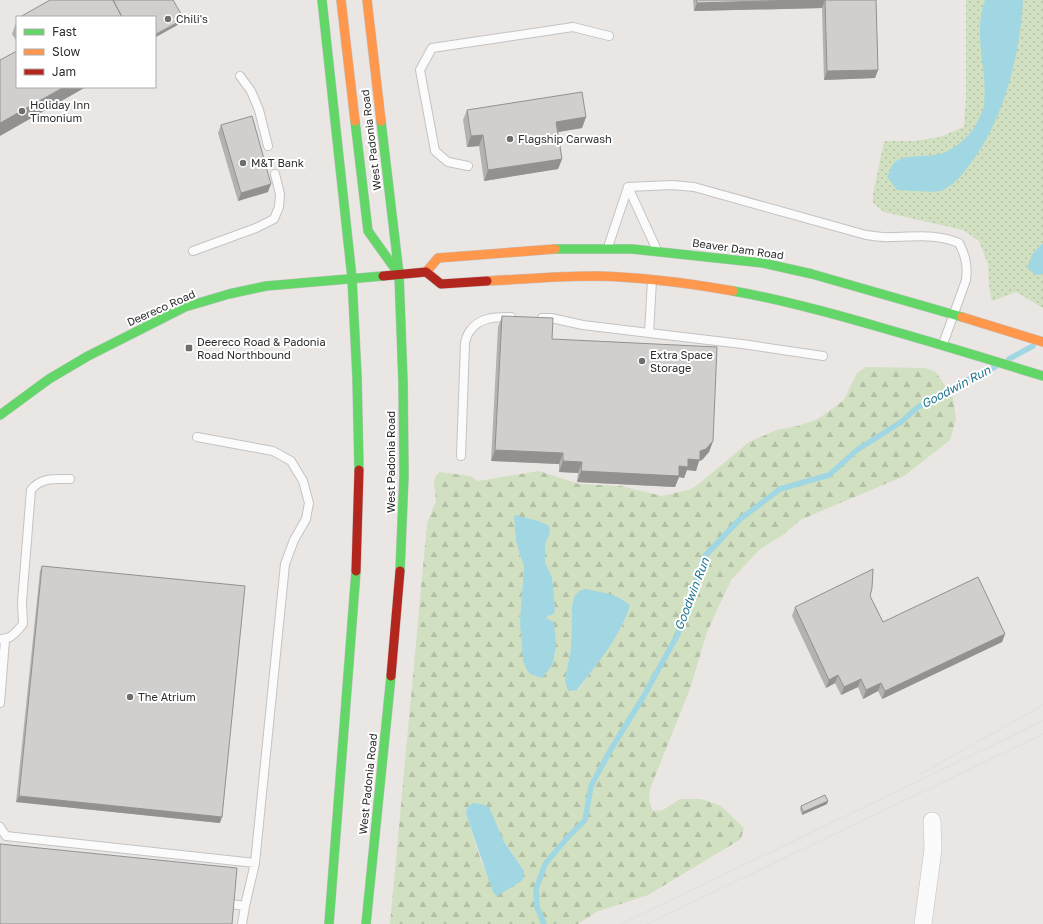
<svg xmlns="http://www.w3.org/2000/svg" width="1043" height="924" font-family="'Golos Text',sans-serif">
<defs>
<pattern id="grass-dots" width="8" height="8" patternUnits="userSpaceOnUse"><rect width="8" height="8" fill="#d1e0c1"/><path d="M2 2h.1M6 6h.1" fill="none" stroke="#b4c0a6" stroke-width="1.8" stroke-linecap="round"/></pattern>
<pattern id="forest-firs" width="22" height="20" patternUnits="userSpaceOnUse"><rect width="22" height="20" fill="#d1e0c1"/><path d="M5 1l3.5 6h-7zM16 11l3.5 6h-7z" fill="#b4c0a6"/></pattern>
</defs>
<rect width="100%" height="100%" fill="#e9e6e4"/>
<path fill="url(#grass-dots)" d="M966,0H1043V243L1033,253L1036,275L1043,274V308L1016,292L992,301L989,285L988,264L979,241L963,230L884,212L873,203V194L884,141H915L940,137L964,127L966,98Z"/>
<path fill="url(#forest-firs)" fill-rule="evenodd" d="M866,367L926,368L936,372L953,398L956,419L950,440L904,476L800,520L783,535L760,549L731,580L707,632L691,686L650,789L649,801L653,811L663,810L680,799H701L721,806L744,828L741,839L648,895L596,912L578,924H390L427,524L436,501L434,480L439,472L470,476L478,481L539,471L579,484L621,486L662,496L691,489L700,483L749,442L777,430L798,426L818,419L844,400L857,373ZM514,517L549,536L545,544V563L552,577L546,618L520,622L524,565L520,556L516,540ZM574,597L630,606C620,637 596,664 578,690L565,681L571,648L572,607ZM470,805L488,807L504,842L524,871L488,876L481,861L466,814V810Z"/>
<path fill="#a0d7e3" d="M985,0H1023C1020,57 1003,123 967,168C960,177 952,187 940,191C931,193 907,190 897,190L887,177C889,173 891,167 894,163C903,154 924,157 935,155C950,153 966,140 974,128C978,121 984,110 984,103C988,67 972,37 985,0Z
M1043,243V274L1036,275L1027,268L1033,253Z
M515,515L538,521L548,525L550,529L549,536L545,544V563L552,577L555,608L554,614L546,617V618L554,622L556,646L553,662L551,667L542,678L530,674L527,670L523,661L520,622L524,565L520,556L516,540L514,517Z
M585,589C600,592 620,594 630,606C620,637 597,664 577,690L568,691L565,681L571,648L572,607L574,597L579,591Z
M473,803L481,804L489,807L504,842L524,871L523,879L520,882L497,896L493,892L466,814C466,809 468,806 473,803Z"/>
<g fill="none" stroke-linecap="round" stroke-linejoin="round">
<path stroke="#a0d7e3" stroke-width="5.5" d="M1009,359L1033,346
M544,924L537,907L536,889L545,864L568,837L585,820L591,786L611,749L642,699L678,634L704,557L739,520L780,489L829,475L857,450L901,422L918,407L935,399L951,388L995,367"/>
<defs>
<path id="lane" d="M240,76L251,91L259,110L268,146
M468,166L448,162L435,151L420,70L432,48L573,27L609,36
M628,187L672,185L694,187L866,235C874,236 883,238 891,237C916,237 935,233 959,243C965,255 968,265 966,280L943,344
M608,247L628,187L656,248
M193,251L256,228L274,219L279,207L280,194L275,174
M542,318H551L583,325L649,333L742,344L823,356
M649,333L652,280
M461,456L465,343C466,339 467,334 470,331C479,317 496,317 511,317
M0,639C11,640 17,631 23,624L22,602L31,490C41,477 55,479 70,479
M0,703L5,640
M0,827L6,836L255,863L285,564L294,540L306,519L309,503L303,481L291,461L273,451L197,437
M231,904L245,906
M242,924L245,906L255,863"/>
<path id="street" d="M923,924L933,849L932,821"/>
<path id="fast" d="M322,0L352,278L357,377L359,470
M355,121L368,231L398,273
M381,121L399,274L403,382L404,476L400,571
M555,249H632L763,263L812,274L962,317
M733,291C785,300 835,314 886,329C939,344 991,360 1043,376
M0,415L49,379L88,356L185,307L229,294L266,286L383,276
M329,924L356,571
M366,924L391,676"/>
<path id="slow" d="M341,0L355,121
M367,0L381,121
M426,272L438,258L555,249
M487,281C523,279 560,276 597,276C642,277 688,283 733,291
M962,317L1043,342"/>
<path id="jam" d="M383,276L426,272L441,284L487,281
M356,571L359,470
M391,676L400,571"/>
</defs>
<use href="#lane" stroke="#c4c3c4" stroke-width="10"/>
<use href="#street" stroke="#c4c3c4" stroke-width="18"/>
<use href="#fast" stroke="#c4c3c4" stroke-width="10"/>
<use href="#slow" stroke="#c4c3c4" stroke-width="10"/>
<use href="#jam" stroke="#c4c3c4" stroke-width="10"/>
<use href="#lane" stroke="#fcfbfb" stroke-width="8"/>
<use href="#street" stroke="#fcfbfb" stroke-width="17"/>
<use href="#fast" stroke="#63d668" stroke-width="9"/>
<use href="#slow" stroke="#ff974d" stroke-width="9"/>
<use href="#jam" stroke="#b3261e" stroke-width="9"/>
<path stroke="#dfdee0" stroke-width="1" d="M921,774L1043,705
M621,924L1043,721
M647,924L1043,734"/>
</g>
<path fill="#b4b2b0" d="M693,0H876L878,70L875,78L824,80L822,8L694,11Z
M17,20V42L12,34Z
M467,110L586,117L582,128L558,132L562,159L558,169L484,181L479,146L467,147L463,120Z
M221,125L268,192L238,201L218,133Z
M502,316L552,339L713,441L709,452L702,460L699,461L696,471L687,470L684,478L679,477L675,487L577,482L578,473L559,472V464L491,461L498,327Z
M42,566L220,823L16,802L40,571Z
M870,596L883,622L1005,634L1002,642L882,699L878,691L863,699L858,687L841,695L835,683L826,688L792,616L795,607Z
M828,801L827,804L802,815L800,809L801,806Z"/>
<path fill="#929190" d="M801,0H825L822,8L694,11L697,3Z
M184,19L183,22L156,37L155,40V35Z
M878,70L875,78L824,80L827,71Z
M64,87H86L0,136V123Z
M586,117L582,128L552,133L556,122Z
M483,135L479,146L467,147L471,136Z
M562,159L558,169L484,181L488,170Z
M271,184L268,192L238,201L241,193Z
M713,441L709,452L702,460L699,461L696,471L687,470L684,478L679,477L675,487L577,482L581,471L679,466Z
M495,450L563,453L559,464L491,461Z
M563,461L582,462L578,473L559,472Z
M1005,634L1002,642L882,699L885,691Z
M838,675L835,683L826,688L829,680Z
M861,679L858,687L841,695L844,687Z
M881,683L878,691L863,699L866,690Z
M19,796L222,817L220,823L16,802Z
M828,801L827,804L802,815L803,812Z"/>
<path fill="#d1cfcd" stroke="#929190" d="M50,0H113L122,17H20Z
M113,0H173L184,19L156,34L155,32V17H122Z
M696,0H801L697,3Z
M825,0H876L878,70L827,71Z
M17,51V87H64L0,123V60Z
M582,92L586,117L556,122L562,159L488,170L483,135L471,136L467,110Z
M252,116L271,184L241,193L221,125Z
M502,316L553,318L552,339L717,347L713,441L706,449L700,451V460L688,459V467L679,466V476L581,471L582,462L563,461V453L495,450Z
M42,566L245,586L222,817L19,796Z
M873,569L872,588L870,596L883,622L978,577L1005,634L885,691L881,683L866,690L861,679L844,687L838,675L829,680L795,607Z
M825,795L828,801L803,812L801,806Z
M0,844L237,868L232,924H0Z"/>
<g fill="#6f6e6d" stroke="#fff" stroke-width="1.5">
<circle cx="168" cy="19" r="4"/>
<circle cx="22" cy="111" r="4"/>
<circle cx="510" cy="139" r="4"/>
<circle cx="243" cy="163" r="4"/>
<rect x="185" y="344" width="8" height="8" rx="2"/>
<circle cx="642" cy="361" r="4"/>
<circle cx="130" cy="697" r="4"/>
</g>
<g text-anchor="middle" stroke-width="4" stroke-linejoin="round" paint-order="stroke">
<g font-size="11" fill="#2d2d2d" stroke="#fff" text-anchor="start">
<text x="176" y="23">Chili's</text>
<text x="30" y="109">Holiday Inn<tspan x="30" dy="13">Timonium</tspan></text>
<text x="518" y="143">Flagship Carwash</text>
<text x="251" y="167">M&amp;T Bank</text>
<text x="197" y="346">Deereco Road &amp; Padonia<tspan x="197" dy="13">Road Northbound</tspan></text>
<text x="650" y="359">Extra Space<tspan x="650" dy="13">Storage</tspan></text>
<text x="138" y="701">The Atrium</text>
</g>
<g font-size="11" fill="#2d2d2d" stroke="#fff">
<text transform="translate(371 140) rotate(-97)" y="4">West Padonia Road</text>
<text transform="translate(738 249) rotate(8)" y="4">Beaver Dam Road</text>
<text transform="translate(161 308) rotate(-24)" y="4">Deereco Road</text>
<text transform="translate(391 462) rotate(-90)" y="4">West Padonia Road</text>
<text transform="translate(368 784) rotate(-84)" y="4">West Padonia Road</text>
</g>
<g font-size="12" font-style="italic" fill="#1e7390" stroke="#fff">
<text transform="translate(956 387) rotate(-28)" y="4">Goodwin Run</text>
<text transform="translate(692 594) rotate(-69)" y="4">Goodwin Run</text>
</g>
</g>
<rect x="16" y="16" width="140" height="72" fill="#ffffff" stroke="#ababab"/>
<rect x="24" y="29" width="20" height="6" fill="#63d668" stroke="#ababab"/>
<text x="52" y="36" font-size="12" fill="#2d2d2d">Fast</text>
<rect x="24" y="49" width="20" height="6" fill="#ff974d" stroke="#ababab"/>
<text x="52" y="56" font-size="12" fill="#2d2d2d">Slow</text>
<rect x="24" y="69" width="20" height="6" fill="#b3261e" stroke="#ababab"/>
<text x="52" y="76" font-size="12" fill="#2d2d2d">Jam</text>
</svg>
